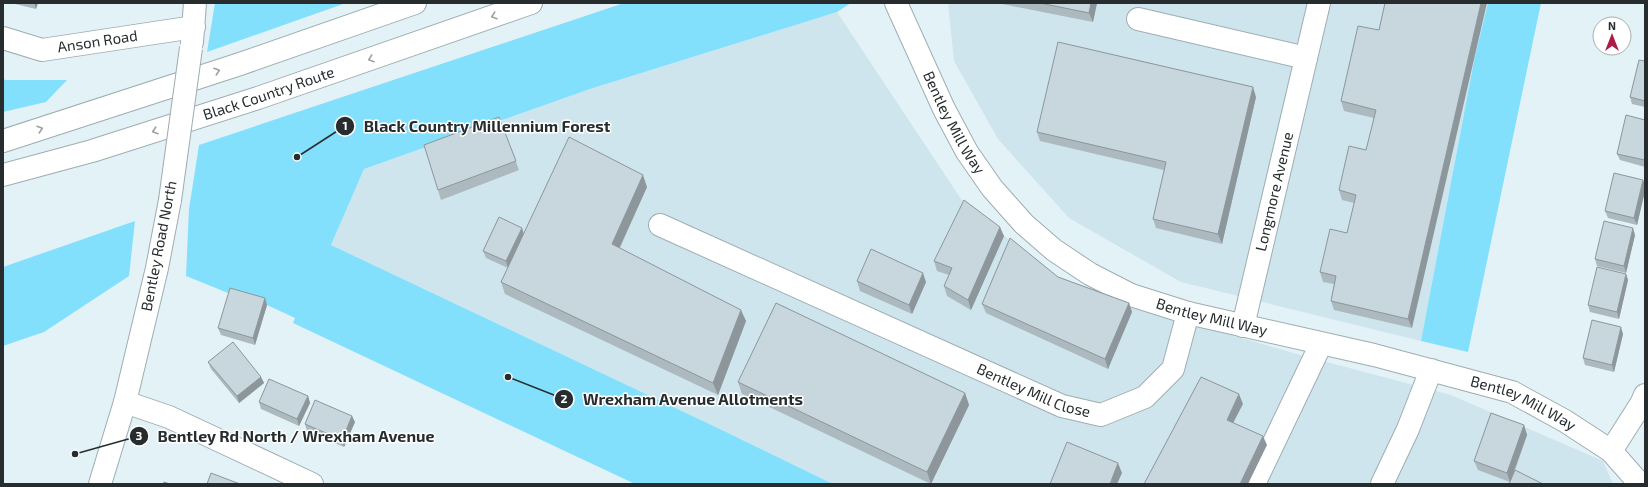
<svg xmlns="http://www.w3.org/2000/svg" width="1648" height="487" font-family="'Exo 2',sans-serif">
<rect width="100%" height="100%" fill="#e3f2f7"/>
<path fill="#cee5ed" d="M948,3H1488L1474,61L1421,341L1181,282L1069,218L998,139L954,61Z
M837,12L961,199L1065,287L1304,356L1451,395L1603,461L1613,484H833L724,431L331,245L364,169L590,89Z"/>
<path fill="#83e0fd" d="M215,3H346L207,52Z
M624,3H851L837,12L590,89L364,169L331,245L724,431L833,484H635L293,323L295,318L267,305L233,295L186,276L189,209L199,145Z
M1488,3H1541L1468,352L1421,341L1474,61Z
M3,79L6,80H67L46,102L3,112Z
M135,221L129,276L44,332L3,346V267Z"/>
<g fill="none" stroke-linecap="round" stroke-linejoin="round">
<defs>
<g id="minor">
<path id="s1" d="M896,3L944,109L967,152L992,188L1024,224L1054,250L1090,274L1131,295L1188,313L1374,355L1512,392L1565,421L1611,451L1640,484"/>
<path d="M1138,19L1306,58"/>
<path id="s2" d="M3,38L42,50L194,27"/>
<path d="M192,42L195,3"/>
<path id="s3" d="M660,225L1062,406L1101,415L1145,397L1173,369L1188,313"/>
<path id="s4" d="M1243,326L1319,3"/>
<path d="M125,402L169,417L312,484"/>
<path d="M1611,451L1641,404L1645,395"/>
<path d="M100,484L125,402L157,268L170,200"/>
<path d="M1254,484L1321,344"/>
<path d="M1382,484L1408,429L1431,370"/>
</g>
<g id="highway">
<path d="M3,141L240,64L415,3"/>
<path id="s5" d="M3,175L92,151L258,98L531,3"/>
</g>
</defs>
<use href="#minor" stroke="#9eadb2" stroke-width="24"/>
<use href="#highway" stroke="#9eadb2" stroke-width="24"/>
<use href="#minor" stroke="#fff" stroke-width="22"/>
<use href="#highway" stroke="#fff" stroke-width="22"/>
<defs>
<path id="minor-bridge" d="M170,200L191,48"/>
</defs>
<use href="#minor-bridge" stroke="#9eadb2" stroke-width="24" stroke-linecap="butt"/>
<use href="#minor-bridge" stroke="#fff" stroke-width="22"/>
</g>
<path fill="#acb9be" d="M15,3H38L36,9L15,4Z
M997,3H1097L1093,22Z
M1379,30L1412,328L1334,310L1331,301L1334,284L1323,282L1320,272L1347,233L1354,203L1342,200L1339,190L1366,150L1374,118L1344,111L1341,101Z
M1645,61V107L1632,104L1630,97Z
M1256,97L1222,244L1156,228L1153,219L1164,170L1040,141L1037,132Z
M499,117L519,170L441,200L438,190Z
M1645,120V167L1620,160L1617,154Z
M1645,184V191L1637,225L1608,218L1605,211Z
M647,187L620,248L746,321L718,395L505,294L501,282L508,268L486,258L483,251L524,234Z
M1635,235L1626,273L1597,266L1595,259Z
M1004,236L971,310L947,296L944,286L949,275L937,271L934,261Z
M1626,274L1628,280L1619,319L1590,312L1588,305Z
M1058,277L1129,303L1132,312L1108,369L986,313L982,304Z
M857,281L926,282L912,314L860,291Z
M267,305L255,345L221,335L218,328Z
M1623,334L1614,372L1585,365L1583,358Z
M208,362L261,377L264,383L239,403L211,369Z
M738,382L965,393L969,405L931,484L742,394Z
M308,396L310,403L299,426L261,409L259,402Z
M355,422L344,447L307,431L305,424Z
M1524,425L1527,435L1513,476L1510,482L1478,470L1474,461Z"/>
<path fill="#8c969b" d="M34,3H38L36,9Z
M1091,3H1097L1093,22L1089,13Z
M1481,3H1487L1412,328L1408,319Z
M1253,87L1256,97L1222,244L1218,234Z
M643,175L647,187L616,255L612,244Z
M1643,180L1645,184V191L1637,225L1634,218Z
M1000,227L1004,236L971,310L968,300Z
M522,228L524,234L508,268L506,261Z
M1633,228L1635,235L1626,273L1624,266Z
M923,273L926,282L912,314L909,305Z
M1626,274L1628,280L1619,319L1617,312Z
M265,298L267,305L255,345L253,338Z
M1129,303L1132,312L1108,369L1105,359Z
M741,310L746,321L718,395L713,383Z
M1621,327L1623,334L1614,372L1612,365Z
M261,377L264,383L239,403L237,396Z
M965,393L969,405L931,484L927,472Z
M1239,394L1243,404L1230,429L1227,420Z
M308,396L310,403L299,426L297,419Z
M352,416L355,422L344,447L342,440Z
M1524,425L1527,435L1510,482L1507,473Z
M1263,436L1267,445L1248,484H1240Z
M1118,463L1122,473L1117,484H1110Z"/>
<path fill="#c8d7dd" stroke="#8c969b" d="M1040,3H1091L1089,13Z
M1385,3H1481L1408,319L1331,301L1336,276L1320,272L1330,229L1347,233L1356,195L1339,190L1349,146L1366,150L1376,110L1341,101L1358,26L1379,30Z
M1058,42L1253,87L1218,234L1153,219L1166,162L1037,132Z
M1639,60L1645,61V101L1630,97Z
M1626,115L1645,120V160L1617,154Z
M499,117L516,161L438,190L424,145Z
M569,137L643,175L612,244L741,310L713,383L501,282Z
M1614,173L1643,180L1634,218L1605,211Z
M964,200L1000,227L968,300L944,286L952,268L934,261Z
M499,217L522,228L506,261L483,251Z
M1604,221L1633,228L1624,266L1595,259Z
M1010,238L1058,277L1129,303L1105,359L982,304Z
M871,249L923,273L909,305L857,281Z
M1597,267L1626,274L1617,312L1588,305Z
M230,288L265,298L253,338L218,328Z
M776,303L965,393L927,472L738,382Z
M1592,320L1621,327L1612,365L1583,358Z
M233,342L261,377L237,396L208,362Z
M1201,377L1239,394L1227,420L1263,436L1240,484H1144Z
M269,379L308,396L297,419L259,402Z
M315,400L352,416L342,440L305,424Z
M1491,413L1524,425L1507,473L1474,461Z
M1067,442L1118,463L1110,484H1050Z
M1515,470L1543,484H1509Z
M211,473L240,484H207Z
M164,482L170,484H163Z"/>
<defs><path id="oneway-chevron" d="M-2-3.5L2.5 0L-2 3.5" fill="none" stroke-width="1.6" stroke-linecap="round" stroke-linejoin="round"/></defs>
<g stroke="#9ea0a1">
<use href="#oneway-chevron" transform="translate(494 16) rotate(161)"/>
<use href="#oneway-chevron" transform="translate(371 59) rotate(161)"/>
<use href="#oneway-chevron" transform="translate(217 71) rotate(-18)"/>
<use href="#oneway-chevron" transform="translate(40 129) rotate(-18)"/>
<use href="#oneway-chevron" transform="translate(155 131) rotate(162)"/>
</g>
<g text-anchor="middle" stroke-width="3" stroke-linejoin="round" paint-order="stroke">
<g font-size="15" fill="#272d2f" stroke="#fff">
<text dy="5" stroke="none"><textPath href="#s2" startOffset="97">Anson Road</textPath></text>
<text dy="5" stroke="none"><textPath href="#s5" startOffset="278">Black Country Route</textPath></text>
<text dy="5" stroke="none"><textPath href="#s1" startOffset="133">Bentley Mill Way</textPath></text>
<text dy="5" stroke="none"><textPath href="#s4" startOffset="138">Longmore Avenue</textPath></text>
<text transform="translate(159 246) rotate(-79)" y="5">Bentley Road North</text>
<text dy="5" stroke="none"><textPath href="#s1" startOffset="470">Bentley Mill Way</textPath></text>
<text dy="5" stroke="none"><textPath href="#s3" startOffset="409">Bentley Mill Close</textPath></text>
<text dy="5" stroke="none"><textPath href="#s1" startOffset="794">Bentley Mill Way</textPath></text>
</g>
</g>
<path fill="none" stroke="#272d2f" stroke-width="1.5" d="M297 157L345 126M508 377L564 399M75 454L139 436"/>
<g fill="#272d2f" stroke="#fff" stroke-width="1.5">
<circle cx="297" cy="157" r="4"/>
<circle cx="508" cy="377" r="4"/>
<circle cx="75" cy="454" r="4"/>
<circle cx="345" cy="126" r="10"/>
<circle cx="564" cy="399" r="10"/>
<circle cx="139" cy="436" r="10"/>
</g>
<g font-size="12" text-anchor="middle" font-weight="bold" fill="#fff">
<text x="345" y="130">1</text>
<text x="564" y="403">2</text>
<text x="139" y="440">3</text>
</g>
<g font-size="16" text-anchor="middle" font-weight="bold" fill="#272d2f" stroke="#fff" stroke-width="3" stroke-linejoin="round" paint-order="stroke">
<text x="487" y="132">Black Country Millennium Forest</text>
<text x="693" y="405">Wrexham Avenue Allotments</text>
<text x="296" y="442">Bentley Rd North / Wrexham Avenue</text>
</g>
<rect width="1648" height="487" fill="none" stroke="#272d2f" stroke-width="8"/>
<g transform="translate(1612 36)"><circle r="19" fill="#ffffff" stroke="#a9abac"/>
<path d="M0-3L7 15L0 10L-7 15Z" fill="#ad1a48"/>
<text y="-6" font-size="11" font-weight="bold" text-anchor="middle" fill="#272d2f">N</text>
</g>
</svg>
